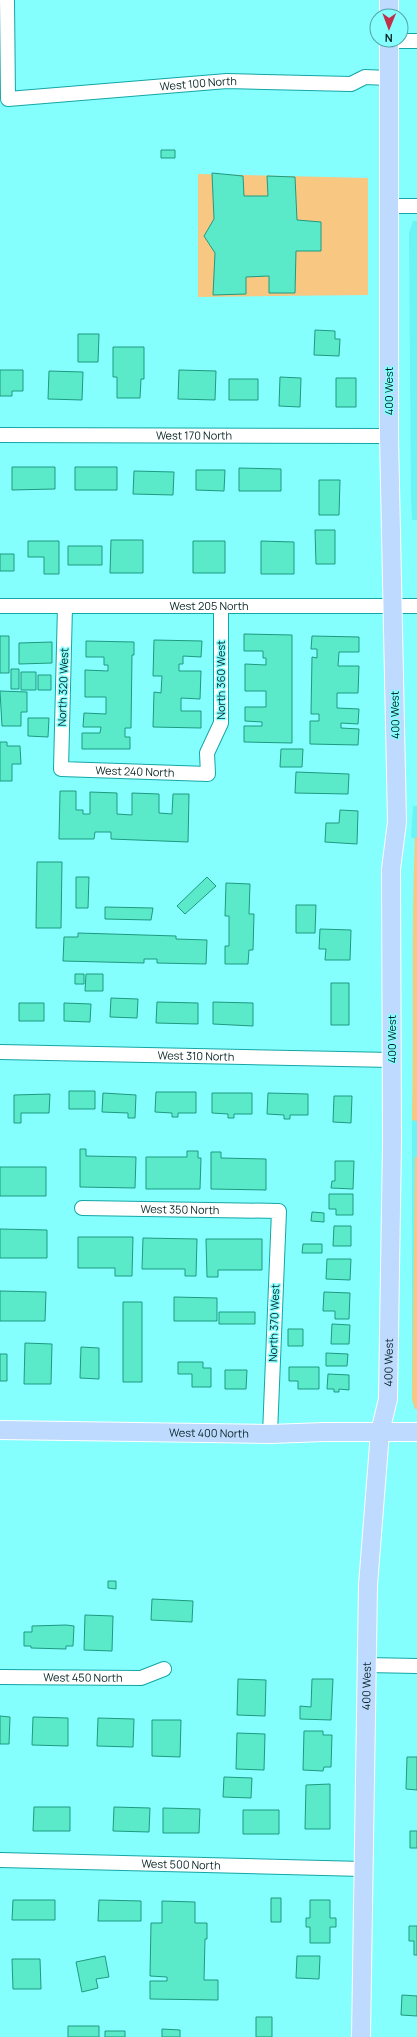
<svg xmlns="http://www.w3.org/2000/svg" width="417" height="2037" font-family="Manrope,sans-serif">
<rect width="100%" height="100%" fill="#85fefe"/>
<path fill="#6bf4f4" d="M413,221H417V520H412L411,498L409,233Z
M413,806H417V840L411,837Z
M417,956V1409H415L412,1399V1128Z"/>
<path fill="#f8c782" d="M198,174L368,178V295L198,297Z
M417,837V1121L412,1120C414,1026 411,932 415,838Z
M415,1157H417V1409H415L412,1399Z"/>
<path fill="#5beac9" stroke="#1e9a81" d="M161,150H175V158H161Z
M212,173L243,176L244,196H268L267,176L295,177L297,220L321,222V251H296L295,293H269V276L246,277V294L213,295L215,253L204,236L214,219Z
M315,330L335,331V339H340L339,356L314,355Z
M78,334H99L98,362H78Z
M113,347H144V379H141L140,398H117V377H113Z
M0,370H23V391H12V396H0Z
M179,370L216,371L215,400L178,399Z
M49,371L83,372L82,400L48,399Z
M280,377L301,378L300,407L279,406Z
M336,378H356V407H336Z
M229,379H258V400H229Z
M12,467H55V489L12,490Z
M75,467H117V490H75Z
M239,468L281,469V491H239Z
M196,470H225L224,491L196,490Z
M134,471L174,472L173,495L133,494Z
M319,480H340L339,515H319Z
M315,530H335V564H316Z
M111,540H143V573H110Z
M28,541H59V574H44V557H28Z
M193,541H225V573H193Z
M261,541L294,542V574H261Z
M68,546H102V565H68Z
M0,554H14V571H0Z
M244,634L292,635V743L244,742V726H262V722L245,721V707H266V691H245V664L266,665V658H263V651H244Z
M0,636H9V673H0Z
M312,636L359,637V652H339L338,666H359L358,693H337V708L359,709L358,724L341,723V728L359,729L358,745L310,744V721H319V714H311L312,657L317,658V649H311Z
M154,640L202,641L201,657L183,656V664H179V671H201L200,699L181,698V711H201V728L153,727L154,692L161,693L162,676H153Z
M86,641L134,642V655H132L131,728H125V737H130V749H82V733H100L101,727H83L84,713L106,714V697H85V670L108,671V665H104V657H86Z
M52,642V663L19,664V643Z
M11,669H19V689H11Z
M21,672H36V690H21Z
M38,675H51V690H38Z
M0,691L27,692V712H21V726H2Z
M28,718H49L48,737L28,736Z
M0,742H7V746H20L21,764H12V781H0Z
M281,749H303L302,767H280Z
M296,772L349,774L348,794L295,793Z
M60,791H76V810H83V814H90V792L117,793V814L132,815V793L159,794V813L172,814L173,794H189L188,842L111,839V832H95L94,839H59Z
M340,810L358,811L357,844L325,842L326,823H339Z
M37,862H62L61,928H36Z
M76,877H89L88,908H76Z
M207,877L216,886L185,914L177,906Z
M226,883L250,884L249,914H254L253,950H249L248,964H225V946H229V916H225Z
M296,905H316L315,933H296Z
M105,907L153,908L151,920L105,919Z
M320,929L351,930L350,960H325L326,949H319Z
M78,933L176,936V939L207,940L206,964L157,963V959H144V963L63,961L64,937H78Z
M75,974H84V984H75Z
M86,974H103V991H85Z
M331,983H349V1025H331Z
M111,998L138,999L137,1018L110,1017Z
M157,1002L198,1003V1024L156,1023Z
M213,1002L253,1003V1026L213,1024Z
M19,1003H44V1021H19Z
M64,1003L91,1004L90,1022L64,1021Z
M69,1091H95V1109H69Z
M156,1092H196V1113H178V1117H172V1113L155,1112Z
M103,1093L136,1095L135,1118H128V1113L102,1112Z
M212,1093H252V1114H234V1118H228V1114L212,1113Z
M268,1093L308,1094V1115H290V1119H284V1115L267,1114Z
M50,1094L49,1113H21V1123H14V1095Z
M334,1096H352L351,1123L333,1122Z
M80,1149H86V1156L136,1157L135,1188L80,1187Z
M187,1151H198V1158H201L200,1189H146V1157H187Z
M211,1152H221V1158L266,1159V1190L211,1189Z
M335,1161H354L353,1189L331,1188L332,1181H335Z
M0,1167H46V1196H0Z
M329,1194H353V1215H336V1209H329Z
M312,1212L324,1213V1222L311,1221Z
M334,1226H351V1246H333Z
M0,1229L47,1230V1258H0Z
M78,1237H133L132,1276H115V1268H78Z
M143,1238L197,1239L196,1276H185V1269H142Z
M206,1239H262V1270H218V1277H207Z
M303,1244H322V1253H302Z
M327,1259H351L350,1280L326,1279Z
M0,1291L46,1292L45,1321H0Z
M324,1292L350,1293L349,1319H335V1311H323Z
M174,1297L217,1298V1321H174Z
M123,1302H142V1382H123Z
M219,1312H255V1324H219Z
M332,1324L350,1325L349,1344H331Z
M288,1329H303V1346H288Z
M25,1343L52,1344L51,1384H24Z
M81,1347L99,1348V1379L80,1378Z
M326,1353L348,1354L347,1366H326Z
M0,1354H7V1381H0Z
M178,1362H203V1368H211V1387H192V1374H178Z
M289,1367H319V1389H298V1381H289Z
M225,1370H247L246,1389H225Z
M328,1374L349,1375V1390L339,1389V1392H334V1389H327Z
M108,1581H116V1589L108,1588Z
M152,1599L193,1601L192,1622L151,1620Z
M85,1615L113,1616L112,1651L84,1650Z
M66,1625L74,1626L73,1646H66V1649L31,1648V1646H24V1632H32V1626Z
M238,1679L266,1680L265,1716L237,1715Z
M312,1679H333L331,1720L300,1719V1706L311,1707Z
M0,1716L10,1717L9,1744H0Z
M33,1717L68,1718V1746L32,1745Z
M98,1718L134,1719L133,1747L97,1746Z
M152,1720H181L180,1757L152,1756Z
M304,1731H323V1735H332L331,1767H324L323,1771L303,1770Z
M237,1733L265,1734L264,1770L236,1769Z
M407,1757H417V1790L406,1789Z
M224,1777L252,1778L251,1798L223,1797Z
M330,1784V1829H305L306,1785Z
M34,1807H70V1831H33Z
M114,1807L150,1808L149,1832L113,1831Z
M163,1808L200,1809L199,1833H163Z
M243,1810H279V1834H243Z
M410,1831H417V1848H410Z
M271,1898H281V1922H271Z
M13,1900H55V1920H12Z
M99,1900L141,1901V1921H98Z
M310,1900H330V1918H336V1927H330V1943H310V1927H306V1918H310Z
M162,1901L195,1902V1923H207V1939H205L204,1980H218V2000L150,1999V1981H167V1977L150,1976L151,1923H162Z
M409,1926H417V1955H414V1941H409Z
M105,1956L109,1977L96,1979L98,1988L82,1992L76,1962Z
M297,1956H320L319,1979L296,1978Z
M12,1959H40L41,1989H13Z
M402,1995L417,1996V2016L401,2015Z
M256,2017H272V2037H256Z
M68,2026H99V2037H68Z
M162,2029L180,2030V2037H162Z
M105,2031H125V2037H105Z"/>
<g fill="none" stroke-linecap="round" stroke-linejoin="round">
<defs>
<g id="minor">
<path id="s1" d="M7,0L8,99L227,81L351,84L365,77L388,78"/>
<path d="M389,41H417"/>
<path d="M389,206H417"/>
<path id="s2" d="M0,435L389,436"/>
<path id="s3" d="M0,606H417"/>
<path id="s4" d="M65,606L61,769L208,774L207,753L221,723V607"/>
<path id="s5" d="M0,1052L392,1060"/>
<path id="s6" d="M82,1208L279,1211L270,1434"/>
<path d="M367,1665L417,1666"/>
<path id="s7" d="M0,1677L141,1678L164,1669"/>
<path id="s8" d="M0,1860L363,1869"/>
</g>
<g id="major">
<path d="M389,0V16"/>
<path id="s9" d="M0,1430L270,1434L324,1432H417"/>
<path id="s10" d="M361,2037L368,1585L380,1432L388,1399L392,1143L391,869L397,822L389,436V40"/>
</g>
</defs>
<use href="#minor" stroke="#15a6a6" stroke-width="16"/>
<use href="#major" stroke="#fff" stroke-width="20"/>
<use href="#minor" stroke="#fff" stroke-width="14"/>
<use href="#major" stroke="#bedaff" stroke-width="18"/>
</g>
<g text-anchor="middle" stroke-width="3" stroke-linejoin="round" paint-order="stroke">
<g font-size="11" fill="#072323" stroke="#85fefe">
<text dy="4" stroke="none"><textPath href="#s1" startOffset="290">West 100 North</textPath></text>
<text transform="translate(389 391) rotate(-90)" y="4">400 West</text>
<text dy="4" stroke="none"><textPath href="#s2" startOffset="194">West 170 North</textPath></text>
<text dy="4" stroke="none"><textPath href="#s3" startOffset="209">West 205 North</textPath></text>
<text transform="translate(221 680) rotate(-90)" y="4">North 360 West</text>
<text transform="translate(63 687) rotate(-88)" y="4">North 320 West</text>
<text transform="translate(395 715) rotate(-91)" y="4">400 West</text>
<text dy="4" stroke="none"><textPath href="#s4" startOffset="237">West 240 North</textPath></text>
<text transform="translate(392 1039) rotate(-90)" y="4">400 West</text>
<text dy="4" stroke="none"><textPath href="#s5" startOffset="196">West 310 North</textPath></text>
<text dy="4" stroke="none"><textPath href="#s6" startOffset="98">West 350 North</textPath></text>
<text transform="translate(274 1323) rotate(-88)" y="4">North 370 West</text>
<text dy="4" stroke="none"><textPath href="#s10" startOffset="676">400 West</textPath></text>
<text dy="4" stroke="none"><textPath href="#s9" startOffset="209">West 400 North</textPath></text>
<text dy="4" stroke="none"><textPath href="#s7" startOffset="83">West 450 North</textPath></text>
<text dy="4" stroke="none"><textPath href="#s10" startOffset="351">400 West</textPath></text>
<text dy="4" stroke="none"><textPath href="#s8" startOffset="181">West 500 North</textPath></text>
</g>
</g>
<g transform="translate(389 28) rotate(181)"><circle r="19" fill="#85fefe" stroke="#53a6a6"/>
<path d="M0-3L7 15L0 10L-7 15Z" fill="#c1304b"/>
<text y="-6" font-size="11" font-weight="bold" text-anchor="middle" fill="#072323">N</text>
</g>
</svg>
